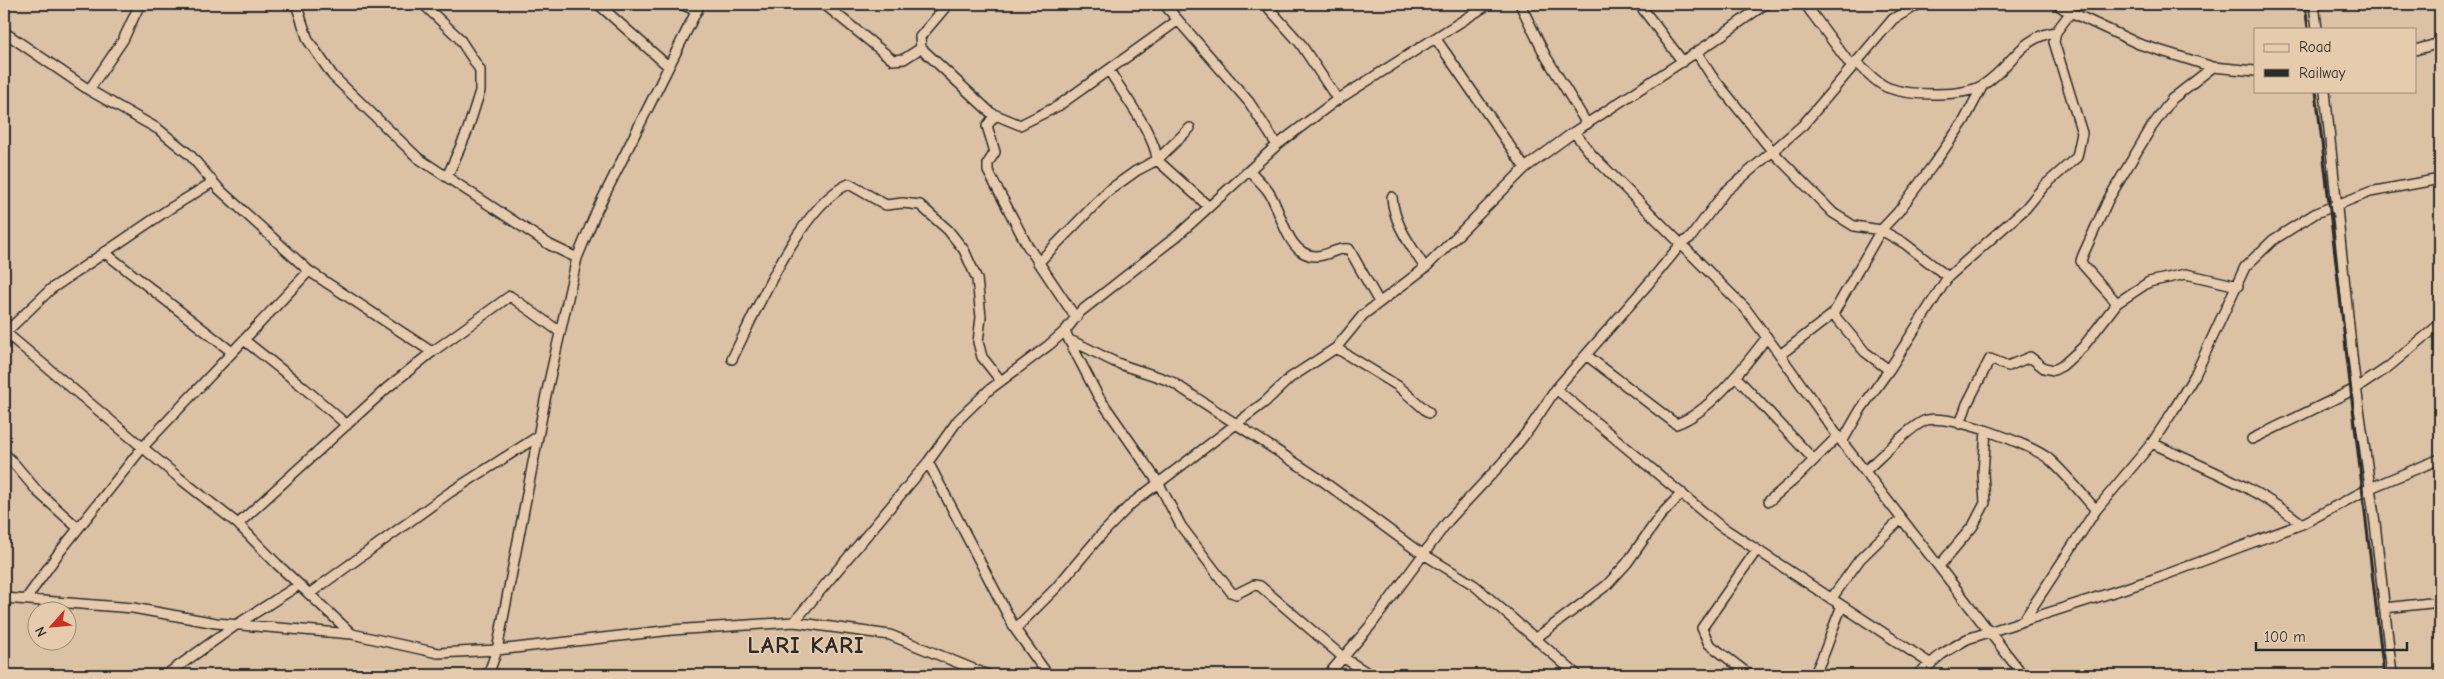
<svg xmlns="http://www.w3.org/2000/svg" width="2444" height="679" font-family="'Comic Neue',sans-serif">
<rect width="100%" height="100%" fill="#dbc2a5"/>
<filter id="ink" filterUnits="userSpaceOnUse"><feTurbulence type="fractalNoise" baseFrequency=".02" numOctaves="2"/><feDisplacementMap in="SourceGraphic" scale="10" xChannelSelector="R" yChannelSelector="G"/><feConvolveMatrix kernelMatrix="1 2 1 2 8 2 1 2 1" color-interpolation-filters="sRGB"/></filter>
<g filter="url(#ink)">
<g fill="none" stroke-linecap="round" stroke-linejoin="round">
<defs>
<path id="street" d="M296,4L308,40L333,76L418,158L550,245L577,258
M423,4L459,38L480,70V91L467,132L447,177
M598,4L668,66
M681,4L697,11
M824,4L893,60L904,59L921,48
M948,4L920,37L921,48L991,113L1020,125L1058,106L1177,21
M1164,4L1249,102L1277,145
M1265,4L1300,43L1338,100
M1520,4L1545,55L1587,124
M1639,4L1683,62
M1805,4L1852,67
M2057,4L2064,9L2139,44L2213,67L2255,71
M2314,4L2317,29
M4,32L89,90L158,129L190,155L219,189L309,271L432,352
M1436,39L1525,168
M2415,50L2440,43
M1697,53L1711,75L1773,152L1833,213L1854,226L1881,230L1904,243L1948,277
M1856,62C1866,71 1877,84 1889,88C1910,96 1964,97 1983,85C2011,68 2019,37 2056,32
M1109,70C1122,93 1156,136 1157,160L1208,206
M89,90L123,40L140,4
M2325,91L2353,365L2375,523L2392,675
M995,115L987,126L995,152L988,163V171L1027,245L1076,318
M1574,132L1592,155L1745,308L1780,355L1842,442L2023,675
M1250,171C1256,178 1263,184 1268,191C1282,210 1286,256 1316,256C1328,256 1337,247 1349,249L1379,302
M1392,197C1394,225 1411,245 1425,268
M104,252L232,352
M1038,263L1108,191L1136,171L1157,160L1190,128
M2117,303L2083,265L2081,261L2083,255L2109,198L2151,128L2172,99L2213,67
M1833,314L1865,352L1889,370
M1065,331L1069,340C1085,346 1099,355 1115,362C1134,370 1153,374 1172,382L1320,479L1415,549L1474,585L1577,675
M6,333L178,477L238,524L277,564L352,634
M4,334L51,289L169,209L213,182
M244,340L302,386L347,425
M1069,340L1098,396L1158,482L1181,526L1231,592L1236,594L1254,585L1260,586L1344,658L1371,675
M1336,348L1398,386L1429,413
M1586,355L1676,424C1710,413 1746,364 1767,337
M1780,355L1833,314L1881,230L1898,212L1933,165L1964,121L1983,85
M732,359C755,313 801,204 849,184L886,205L903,203L920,205L948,230L964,250L977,279L981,317L978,342L982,357L1001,381
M1736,377L1814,460
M1556,389L1719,525L1931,664
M1960,424L1967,404L1990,359L2008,366L2030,357L2044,368L2054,370L2062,366L2083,347L2117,303L2149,282L2186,274L2238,286
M2252,439L2357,388L2387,368L2440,324
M1842,442L1861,409L1889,370L1948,277L2026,208L2044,186L2077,157L2082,133L2054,42L2056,32L2071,12
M2152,443C2206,469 2255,486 2302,524
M4,454L12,461L38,492L78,528
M928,462L1015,629L1048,675
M1865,471C1878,460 1913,423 1927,420C1950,414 2031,444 2049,459C2066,474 2081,493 2096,510
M1769,501L1796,478L1838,436
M238,524L387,388L432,352L510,296L560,332
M1939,566L1973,526L1985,503L1983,473L1986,431
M309,594L449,493L537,437
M4,598L133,608L216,623L352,634L438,653L497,650L672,630L794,622L890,635L988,675
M26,599L58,554L142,448L309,271
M1831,599L1860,559L1901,519
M2384,608L2440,602
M2024,620L2096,510L2152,443L2173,411L2195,375L2245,267L2273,240L2316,213L2370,192L2440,179
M794,622L928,462L958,420L989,390L1049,345L1065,331L1080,312L1177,236L1277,145L1334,102L1489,4
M1015,629L1056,588L1100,536L1131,504L1265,402L1290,378L1336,348L1363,315L1425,268L1525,168L1574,132L1712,42L1765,4
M1536,638L1607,585L1627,563L1660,516L1682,493
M166,675L236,625L299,585
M488,675L497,650L546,395L577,258L597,210L700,4
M1328,675L1371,625L1448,521L1503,462L1530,428L1556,389L1649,283L1681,244L1691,237L1724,193L1803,125L1893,19L1919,4
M1750,675L1709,644L1702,628L1756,551
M1814,675C1827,652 1831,630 1842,606
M1917,675L1942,654L1967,639L2154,579L2302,524L2370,488L2440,459"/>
</defs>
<use href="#street" stroke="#2b2b2b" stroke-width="12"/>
<use href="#street" stroke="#e6ccad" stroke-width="9"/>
<path stroke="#2b2b2b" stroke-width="3" d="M2305,4L2308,29
M2316,91L2384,675"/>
</g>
</g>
<g text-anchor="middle" stroke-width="4" stroke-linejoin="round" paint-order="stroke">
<g font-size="24" font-weight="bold" letter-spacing="1" fill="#2b2b2b" stroke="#e6ccad">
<text x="806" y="653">LARI KARI</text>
</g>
</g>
<rect width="2444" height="679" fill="none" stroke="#e6ccad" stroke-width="20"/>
<rect x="10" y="10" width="2424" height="659" fill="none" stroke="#2b2b2b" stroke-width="2" filter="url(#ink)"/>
<rect x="2254" y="28" width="162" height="65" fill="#e6ccad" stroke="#9b8c79"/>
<rect x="2264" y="44" width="25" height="8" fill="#e6ccad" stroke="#9b8c79"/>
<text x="2299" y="52" font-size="15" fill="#2b2b2b">Road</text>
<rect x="2264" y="69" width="25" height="8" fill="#2b2b2b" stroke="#9b8c79"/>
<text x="2299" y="78" font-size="15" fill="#2b2b2b">Railway</text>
<g transform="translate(52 626) rotate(243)"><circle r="24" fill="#e6ccad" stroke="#9b8c79"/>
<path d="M0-4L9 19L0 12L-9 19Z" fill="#c8321e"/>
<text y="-8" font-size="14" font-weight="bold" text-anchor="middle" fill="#2b2b2b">N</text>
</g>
<path d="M2256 642v8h151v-8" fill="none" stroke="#2b2b2b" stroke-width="2.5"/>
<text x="2264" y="642" font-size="15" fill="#2b2b2b" stroke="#e6ccad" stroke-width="4" paint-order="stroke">100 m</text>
</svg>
